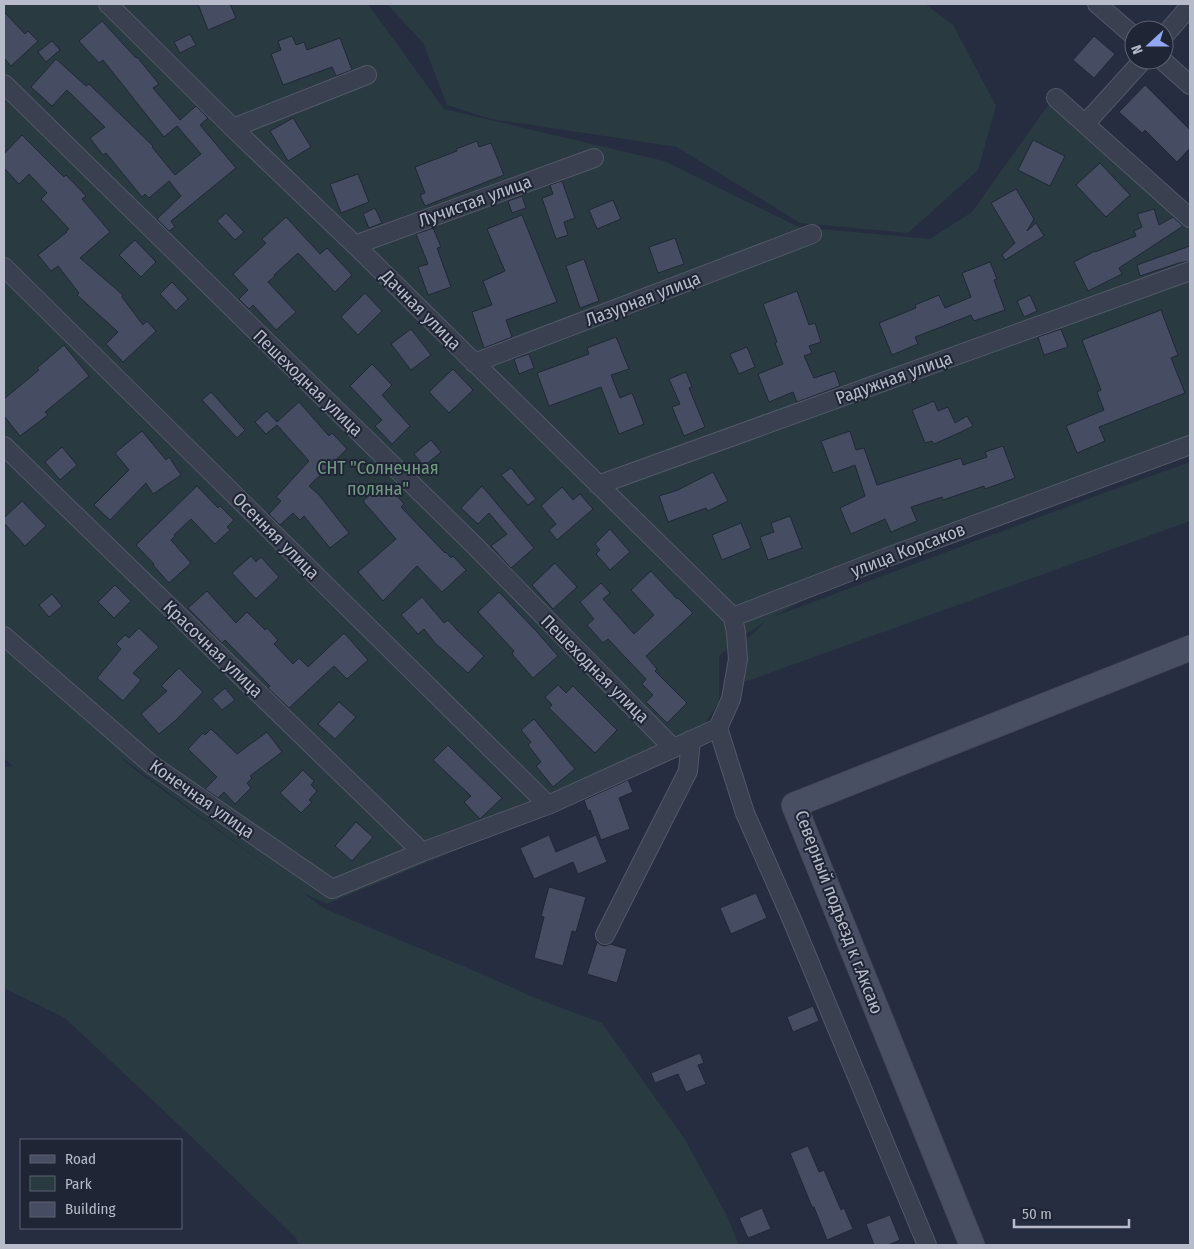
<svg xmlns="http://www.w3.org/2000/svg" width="1194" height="1249" font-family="'Fira Sans Condensed',sans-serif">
<rect width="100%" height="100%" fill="#272d40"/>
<path fill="#293a41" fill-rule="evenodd" d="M4,4H368L444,109L664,161L799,227L930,239L972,212L1059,90L1190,207V454L803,600L773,617L1104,493L1190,462V521L742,683L745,641L765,622L740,638L719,656V701L690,748L532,819L327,904L303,893L325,909L477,972L533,997L602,1023L684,1138L726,1214L739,1245H299L296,1238L198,1143L65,1018L4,988V767L13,766L4,758ZM121,758H122L275,872L134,769Z
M387,4H925L953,25L996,106L978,170L908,233L800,223L677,147L491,119L447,105L423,43Z"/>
<path fill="#464d62" stroke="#222737" d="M198,4H230L236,18L208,30Z
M4,12L25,34L28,31L38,41L11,66L4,58Z
M102,21L136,58L137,57L159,84L153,88L180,120L196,106L208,118L200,125L236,168L171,221L175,227L169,231L157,219L181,196L169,181L149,198L145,194L142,197L106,153L103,155L90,138L105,127L67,90L52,106L31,87L56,59L86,86L89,84L153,146L152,147L175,175L201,154L177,126L164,137L103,60L99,63L79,41Z
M190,34L196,45L180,53L174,42Z
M292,36L296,45L304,42L307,50L340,38L352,70L336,76L332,67L283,85L271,54L281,50L278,41Z
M1094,36L1115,54L1094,78L1073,60Z
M52,41L60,50L46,62L38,52Z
M1145,85L1190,130V148L1177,162L1145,130L1142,133L1119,112Z
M293,118L311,147L288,161L270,131Z
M22,135L64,177L66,175L86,196L82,199L110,232L80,258L123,295L122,297L143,325L147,321L156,331L123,362L106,344L118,332L77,295L79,293L58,266L51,271L38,255L67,232L66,231L69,229L41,199L47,193L29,174L19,184L4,168V154Z
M1033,140L1065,156L1050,186L1018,170Z
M477,141L479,147L491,143L504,175L425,206L420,195L425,193L415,167L457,151L456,149Z
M1100,163L1130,195L1106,217L1076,185Z
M358,174L369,202L341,213L330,184Z
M562,181L575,218L564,222L568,235L556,239L542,198L553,194L550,185Z
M1016,189L1034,219L1027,231L1036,223L1044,236L1005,260L1002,255L1015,243L991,203Z
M522,196L526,208L512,213L508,201Z
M613,200L621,219L597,229L589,210Z
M375,208L382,223L369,228L363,214Z
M1154,209L1159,225L1173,217L1183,226L1119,268L1122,274L1088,291L1074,262L1095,251V252L1136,236L1134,231L1142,227L1137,214Z
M226,213L244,232L235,240L217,221Z
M522,215L557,302L506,320L512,337L484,348L472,312L492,305L483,281L505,271L487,229Z
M286,217L320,254L327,248L352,275L335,292L298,253L274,275L275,276L268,282L296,312L276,330L253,305L249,309L239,299L248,290L233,274L266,243L262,239Z
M433,228L441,247L437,248L451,287L428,295L418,267L428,264L416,234Z
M675,238L684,264L658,273L649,247Z
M135,240L156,262L141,277L119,255Z
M1190,246V261L1179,263L1140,276L1137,265Z
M584,259L599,301L580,308L566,266Z
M990,262L997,279L994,280L1005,310L974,321L971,315L941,327L915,337L918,344L892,355L879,323L916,308L915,305L939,295L945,308L971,297L962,273Z
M172,282L188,299L176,311L160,294Z
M797,291L809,325L815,323L821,342L809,346L812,353L804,356L814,378L835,371L840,386L797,402L793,392L769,402L758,374L783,364L775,343L777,342L763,304Z
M365,293L382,311L358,335L341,317Z
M1030,295L1037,311L1024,317L1017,301Z
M1161,310L1178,355L1171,358L1185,393L1099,427L1105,441L1077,453L1066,426L1104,410L1097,392L1101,390L1082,340Z
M411,329L431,355L411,370L391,344Z
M1061,329L1068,347L1044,355L1038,337Z
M616,337L629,369L611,375L620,398L632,393L644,424L619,434L601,387L549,406L537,373L589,354L587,348Z
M64,345L89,376L45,412L48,415L20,436L4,416V399L39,370L37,368Z
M747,347L755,367L739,374L730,354Z
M529,354L534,368L519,374L514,359Z
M372,364L392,385L382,395L410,426L392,444L375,426L382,420L350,386Z
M453,369L473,390L449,413L429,392Z
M686,372L692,387L689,388L705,427L684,436L672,407L680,404L669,379Z
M211,392L245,430L237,438L202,400Z
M934,401L938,411L948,407L955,423L967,416L973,426L961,432L934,444L932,441L925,443L912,410Z
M299,402L329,436L332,433L347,449L309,486L319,495L349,533L330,548L304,516L300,520L293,513L280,525L269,514L281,501L276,497L309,461L277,425L266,434L255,422L267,411L277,422Z
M142,431L166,460L169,457L181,475L153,494L146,483L110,520L94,505L129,470L115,453Z
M850,431L856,450L864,448L877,485L961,458L963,465L987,457L985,452L1003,446L1015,478L985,489L984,486L943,500L942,497L911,507L917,521L891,532L885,519L851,534L840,508L865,496L855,465L833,473L821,441Z
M431,440L441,452L424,466L414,454Z
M62,447L77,465L60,480L45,462Z
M511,468L536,499L528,505L501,475Z
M713,472L728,501L708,511L706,508L668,522L659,496L678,490Z
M385,482L404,504L401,507L445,553L446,552L451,558L453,556L466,570L442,592L417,566L383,601L358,572L396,539L363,501Z
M197,486L218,508L220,506L234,520L227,527L230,530L215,544L191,519L174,535L175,536L171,540L191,563L169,583L153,565L154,564L136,545Z
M482,486L534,548L511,568L491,546L507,534L489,513L478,524L461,508Z
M562,487L573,500L580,494L593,509L557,540L549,530L556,524L541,506Z
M22,501L46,526L25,546L4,523V518Z
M790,516L802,548L768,560L760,537L774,532L771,523Z
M741,523L751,548L722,560L712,535Z
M610,529L630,552L610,570L596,554L600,550L595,544Z
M251,556L256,562L261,557L279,577L256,599L232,573Z
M555,563L577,587L553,609L532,585Z
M651,571L677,599L678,598L693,613L646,656L657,669L655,671L687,703L667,723L646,702L653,695L642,684L646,679L608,639L603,643L587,625L594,619L580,602L601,583L610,593L603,599L634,634L654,615L631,590Z
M115,585L131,601L114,618L98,602Z
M207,591L236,623L247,612L265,630L267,628L278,640L274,644L293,664L299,658L308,667L344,633L368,660L347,679L334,666L289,708L268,688L270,686L225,640L222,643L188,608Z
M499,592L537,632L558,656L533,678L512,654L514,651L478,612Z
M52,594L62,606L49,617L39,605Z
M422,597L444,623L448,620L459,632L484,656L468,673L435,643L424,629L418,634L401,615Z
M139,628L159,647L133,673L141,680L123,701L97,678L121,649L116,644L125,635L129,638Z
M179,668L203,692L176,720L159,734L141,714L167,691L161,686Z
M558,685L566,693L573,686L617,730L595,753L549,708L552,705L545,697Z
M225,688L235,700L222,710L212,699Z
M339,702L356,717L335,739L318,724Z
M534,719L575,769L553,787L536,766L541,762L528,745L531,742L521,730Z
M211,729L237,754L267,732L282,752L250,776L252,778L247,783L251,788L235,804L224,792L218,798L205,789L217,777L188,749L203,733L205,735Z
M448,745L502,798L480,819L464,802L471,796L433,760Z
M303,770L314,781L311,785L317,791L309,800L312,802L301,813L280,793Z
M628,780L633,792L619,798L630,829L601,840L590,810L588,811L584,800Z
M356,822L373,837L352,861L335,846Z
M549,835L556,852L596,835L607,862L578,874L573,862L534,879L520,848Z
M549,887L586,897L576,932L572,931L563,966L534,958L544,917L541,916Z
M756,893L767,918L731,934L720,908Z
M597,942L601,945L605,946L610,944L627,949L617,983L587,974Z
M813,1006L819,1021L793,1032L787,1017Z
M700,1053L704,1063L698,1065L706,1084L686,1092L678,1074L655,1083L651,1073Z
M808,1146L819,1172L824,1170L841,1210L844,1208L853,1229L827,1240L814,1207H812L790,1153Z
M762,1208L771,1229L748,1238L739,1218Z
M890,1215L900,1240L888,1245H874L866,1224Z"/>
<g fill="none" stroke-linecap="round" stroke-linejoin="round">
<defs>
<path id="street" d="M108,4L233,128L355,245L733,617
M1097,4L1134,36
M1164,36L1190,6
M1162,60L1190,85
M4,84L474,545L673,748
M1056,98L1190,218
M1085,124L1143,60
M233,128L367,75
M355,245L594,158
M4,267L548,805
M474,363L812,234
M4,446L422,852
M598,485L1190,271
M4,636L152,765L332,889L422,852L548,805L718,728
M718,728L731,699L738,659L736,633L733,617L885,558L1190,445
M718,728L745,813L792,920L927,1245
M605,935L688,771L691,740"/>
<path id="secondary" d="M972,1245L794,805L1190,648"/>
</defs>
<use href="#street" stroke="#535867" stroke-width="20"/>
<use href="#secondary" stroke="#454959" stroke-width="26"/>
<use href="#street" stroke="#3b4050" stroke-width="18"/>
<use href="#secondary" stroke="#494f63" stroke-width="24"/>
</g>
<g text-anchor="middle" stroke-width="4" stroke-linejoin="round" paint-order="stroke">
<g font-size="18" fill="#b8bcca" stroke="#202535">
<text transform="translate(475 201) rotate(-20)" y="6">Лучистая улица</text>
<text transform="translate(643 299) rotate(-21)" y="6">Лазурная улица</text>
<text transform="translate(421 310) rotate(45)" y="6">Дачная улица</text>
<text transform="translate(894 378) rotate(-20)" y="6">Радужная улица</text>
<text transform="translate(308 383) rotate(44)" y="6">Пешеходная улица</text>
<text transform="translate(276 536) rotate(45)" y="6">Осенняя улица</text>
<text transform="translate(908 550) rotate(-21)" y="6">улица Корсаков</text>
<text transform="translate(213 649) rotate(44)" y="6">Красочная улица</text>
<text transform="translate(595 669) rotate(45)" y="6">Пешеходная улица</text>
<text transform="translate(202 799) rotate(35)" y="6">Конечная улица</text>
<text transform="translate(839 912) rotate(69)" y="6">Северный подъезд к г.Аксаю</text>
</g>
<g font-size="18" fill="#709a81" stroke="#202535">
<text x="378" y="474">СНТ "Солнечная<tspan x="378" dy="21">поляна"</tspan></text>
</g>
</g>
<rect width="1194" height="1249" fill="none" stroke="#b8bcca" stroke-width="10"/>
<rect x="20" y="1139" width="162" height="90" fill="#202535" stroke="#5d6171"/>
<rect x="30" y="1155" width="25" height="8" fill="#494f63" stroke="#5d6171"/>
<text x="65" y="1164" font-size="15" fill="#b8bcca">Road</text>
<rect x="30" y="1176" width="25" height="15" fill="#293a41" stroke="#5d6171"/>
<text x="65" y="1189" font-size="15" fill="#b8bcca">Park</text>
<rect x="30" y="1202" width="25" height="15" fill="#464d62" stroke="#5d6171"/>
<text x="65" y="1214" font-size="15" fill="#b8bcca">Building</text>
<g transform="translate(1149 45) rotate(249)"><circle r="24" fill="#202535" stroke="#5d6171"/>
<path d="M0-4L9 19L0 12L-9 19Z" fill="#93a8f4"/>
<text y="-8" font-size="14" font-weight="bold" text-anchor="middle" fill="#b8bcca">N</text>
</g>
<path d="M1014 1219v8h115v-8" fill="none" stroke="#b8bcca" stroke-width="2.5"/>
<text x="1022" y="1219" font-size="15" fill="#b8bcca" stroke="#202535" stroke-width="4" paint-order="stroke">50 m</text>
</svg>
